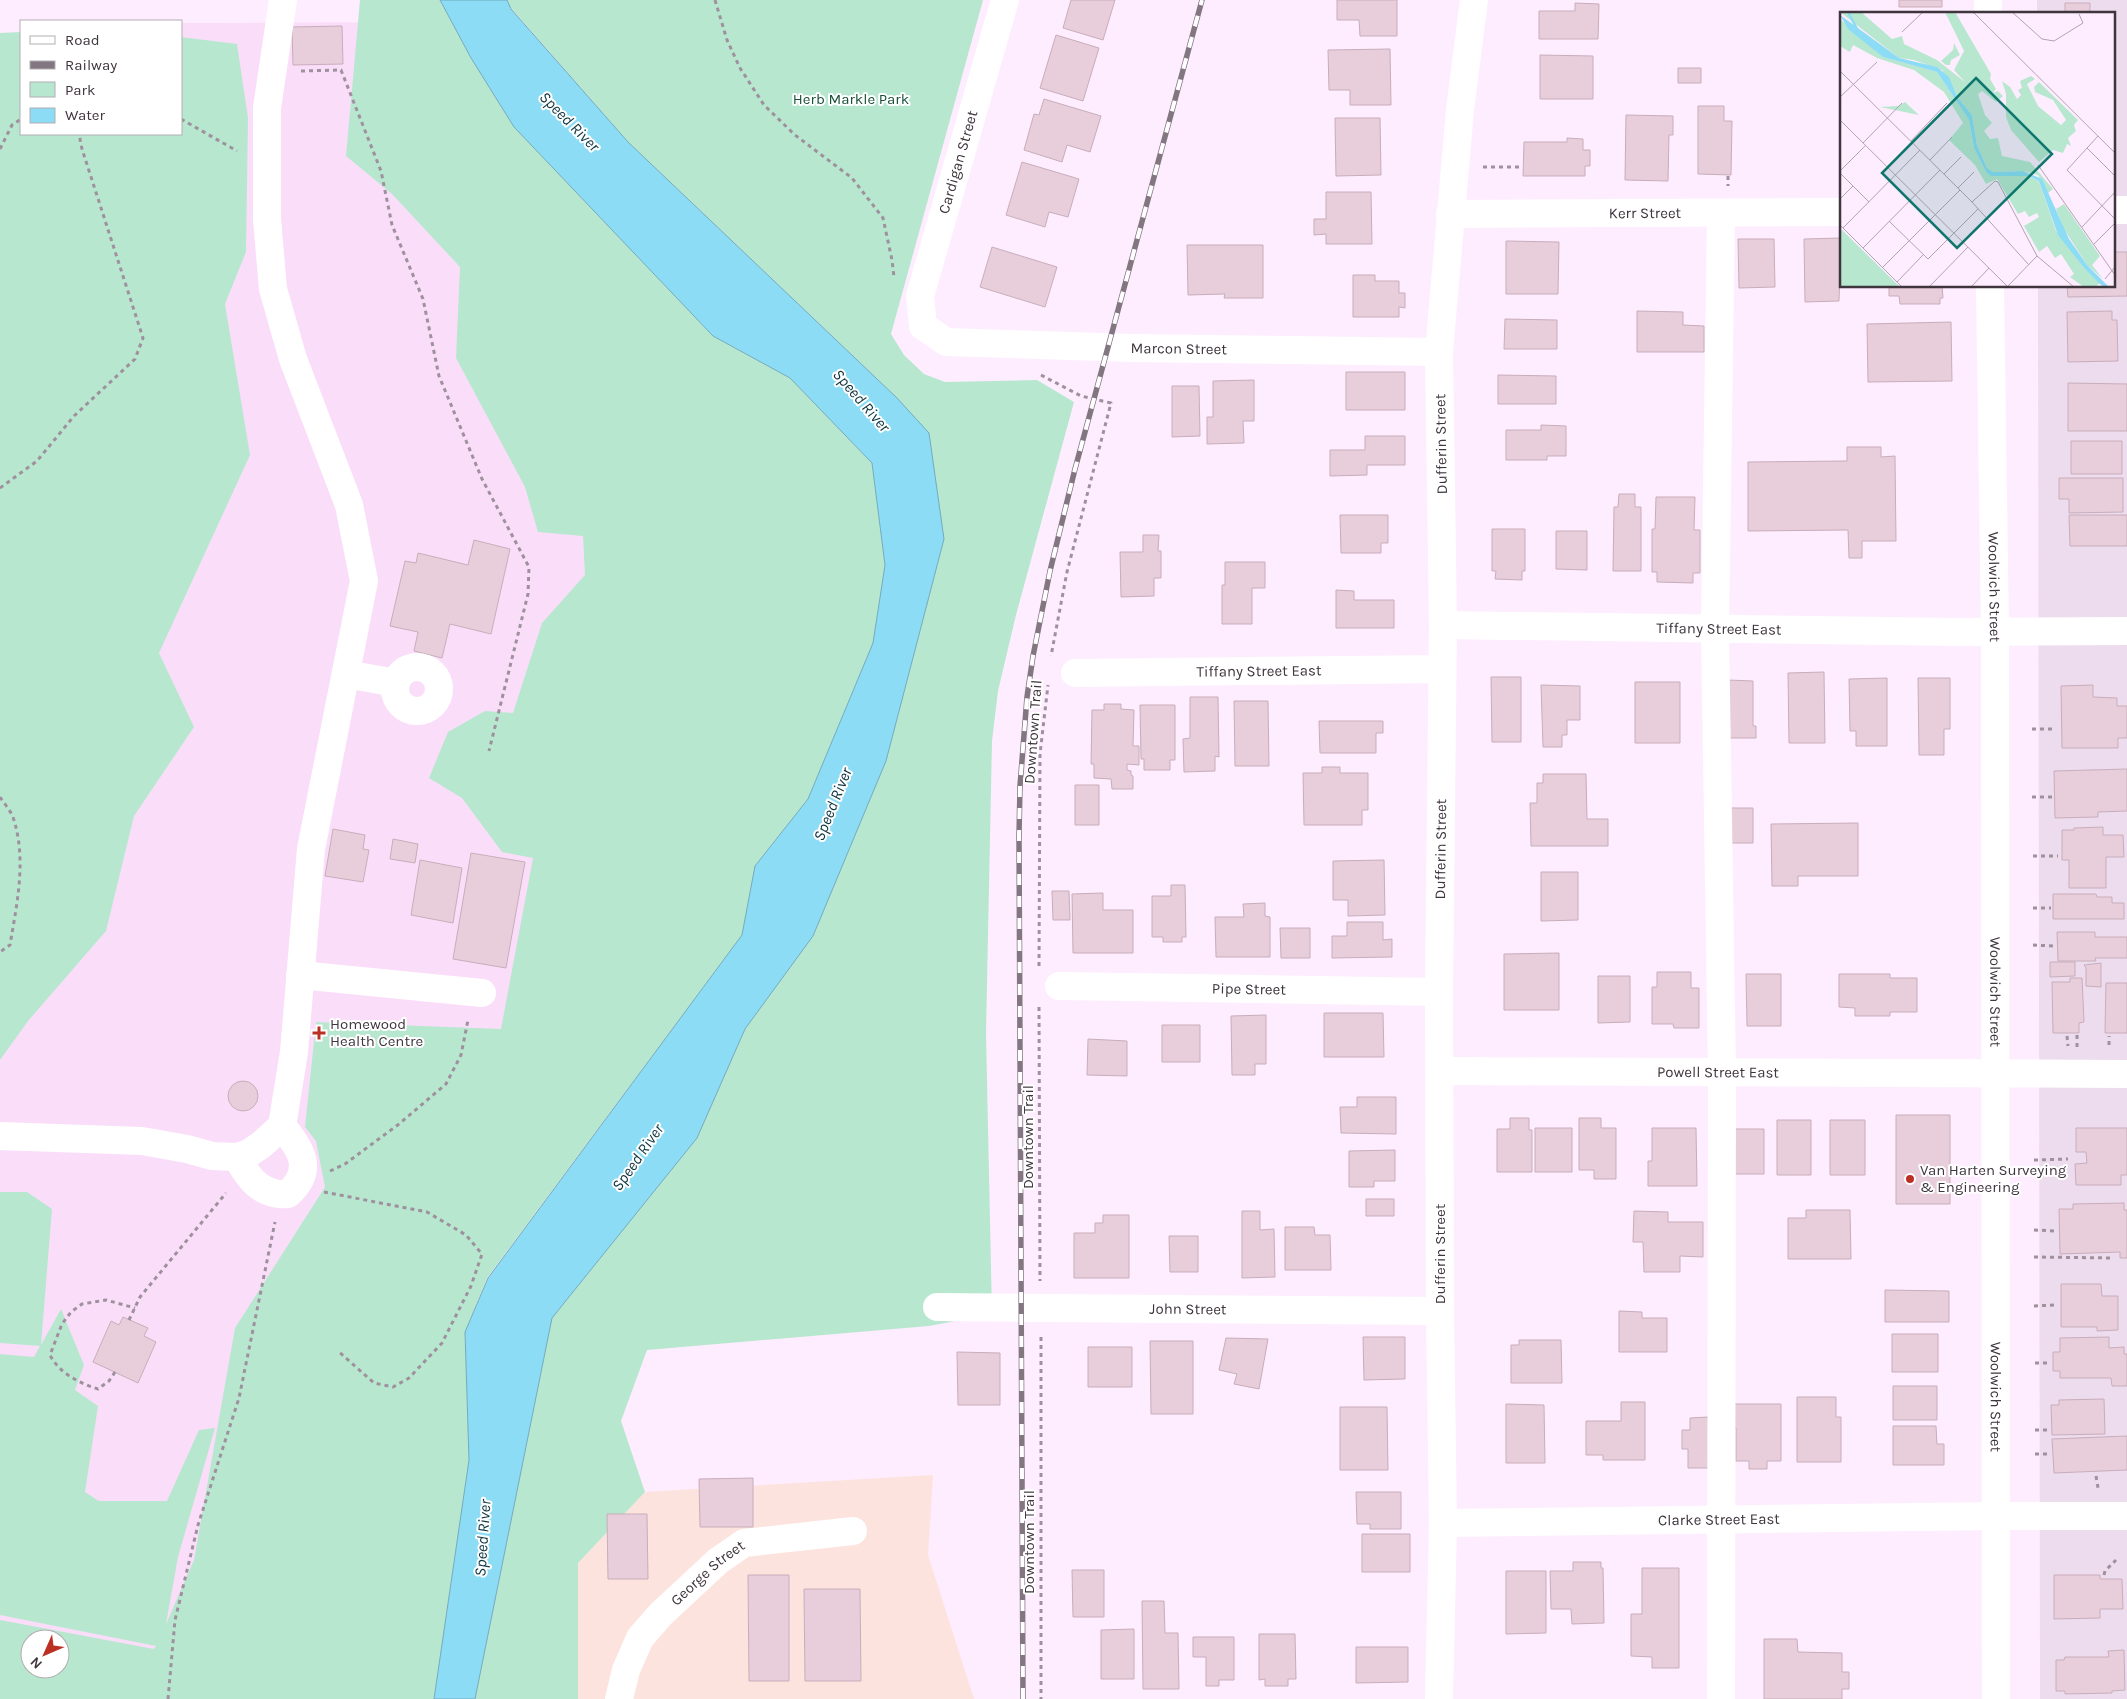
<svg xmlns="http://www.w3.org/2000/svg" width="2127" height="1699" font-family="Karla,sans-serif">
<rect width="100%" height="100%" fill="#feedfe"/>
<path fill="#eddcee" d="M2037,0H2127V1699H2040L2038,286H2113V14H2037Z"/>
<path fill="#fde3dd" d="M933,1475L928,1555L974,1699H578V1563L645,1492Z"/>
<path fill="#fadef9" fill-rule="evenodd" d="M444,22L709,346L483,1278L460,1330L398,1699H0V65L21,134H181V23ZM30,1639H60V1669H30Z"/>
<path fill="#b8e7d0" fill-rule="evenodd" d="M360,0H440L471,58L514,127L713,336L790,378L872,463L885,565L873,643L808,799L755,866L742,935L487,1278L465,1332L469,1460L434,1699H0V1620L154,1649L156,1646L0,1615V1354L34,1357L40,1346L0,1343V1192H27L52,1209L41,1345L61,1309L84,1365L75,1390L98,1406L85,1492L99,1501H167L199,1430L215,1428L178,1557L166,1624L194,1560L235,1328L325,1187L316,1141L305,1127L316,1022L501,1029L533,858L502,852L462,798L429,778L448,732L485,711L513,713L542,623L585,575L583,536L538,532L525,487L456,358L460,267L392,194L346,156ZM30,1639H60V1669H30Z
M507,0H983L891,334L904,355L924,374L945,382L1037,380L1074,402L1016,615L998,691L992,741L986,1033L992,1314L929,1326L647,1350L621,1421L645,1492L578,1563V1699H475L552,1318L697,1138L745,1029L813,936L886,761L944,539L897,398L628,142L511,8Z
M21,32V134H181V37L237,44L248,118L246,252L225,304L250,455L159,653L194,727L134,816L106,931L28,1021L0,1060V33Z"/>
<path fill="#8bdcf4" stroke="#74aabd" d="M440,0H507L511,9L628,142L897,398L929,433L944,539L886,761L813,936L745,1029L697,1138L552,1318L475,1699H434L469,1460L465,1332L488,1278L742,935L755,866L808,799L873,643L885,565L872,463L790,378L713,336L514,127L471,58Z"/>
<path fill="#e8cddb" stroke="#c8adbb" d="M1071,0H1115L1103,40L1063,28Z
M1337,0H1397V36H1360L1359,20H1337Z
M1899,0H1942V7H1899Z
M1575,3L1599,4L1598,39H1539V11H1575Z
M2065,3H2090V12H2103V14H2055V12H2065Z
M342,26L343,64L293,65L292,27Z
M1056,35L1099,48L1083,101L1040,88Z
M1390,49L1391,105H1350V90H1329L1328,50Z
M1540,55L1593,56V99H1540Z
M1678,68H1701V83H1678Z
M1044,99L1101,116L1090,152L1067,145L1062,162L1024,150L1034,114L1039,115Z
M1698,106H1724V121H1732L1731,175L1698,174Z
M1626,115L1673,116V135H1669L1668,181L1625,180Z
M1335,118H1380L1381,175L1336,176Z
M1567,138L1583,139V150H1590V166H1585V176H1523L1524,142H1567Z
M1022,162L1079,179L1068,217L1049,212L1045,227L1006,215Z
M1326,192H1371L1372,244H1326V234L1314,235V219H1326Z
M1841,238L1839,301L1805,302L1804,239Z
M1738,239H1774L1775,287L1739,288Z
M1506,241L1559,242L1558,294H1506Z
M1187,245H1263V298H1224L1225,294L1188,295Z
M992,247L1057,267L1045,307L980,287Z
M2113,252H2127V296L2068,297L2067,286H2113Z
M1353,275H1375V281H1399V293H1405V308L1399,307V317H1353Z
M1889,286H1942L1943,298H1940V304H1900L1899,296H1889Z
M1637,311L1683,312V325L1704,326V352H1637Z
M2112,311V320H2117L2118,361L2068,362L2067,312Z
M1505,319L1557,320V349H1504Z
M1951,322L1952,381L1868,382L1867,324Z
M1346,372H1405V410H1346Z
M1498,375L1556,376V404H1498Z
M1254,380V421H1243L1244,443L1207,444V417H1213V381Z
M2068,383L2127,384V431H2068Z
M1172,386H1199L1200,436L1172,437Z
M1541,425L1566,426V456H1547V460H1506V430H1541Z
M1365,436H1405V465H1367V475L1330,476V450H1365Z
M2071,441H2122V474H2071Z
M1847,447H1881V457L1895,456L1896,541H1862V558H1849L1848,530L1748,531V462L1847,461Z
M2059,478H2123V512L2069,513V499H2059Z
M1619,494H1635V507H1641V571H1613L1614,507H1618Z
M1656,497H1695L1694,530H1700V573H1693V583L1657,582V572H1652V529H1655Z
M1340,515H1388V543H1381V553H1341Z
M2069,515H2127V546H2070Z
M1492,529H1525V571H1522V580L1495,579L1496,571H1492Z
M1556,531H1587V570L1556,569Z
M1143,535H1159L1158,551H1161V578H1154V596L1121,597L1120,552H1143Z
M474,540L510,549L491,634L450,624L442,658L414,651L418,632L390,626L405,561L416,563L418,553L468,565Z
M1225,562H1265V588H1252V624H1222V585H1225Z
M1336,590L1354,591V600H1394V628H1336Z
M1824,672L1825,743H1789L1788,673Z
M1491,677H1521V742H1492Z
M1887,678V746H1856V731H1850L1849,679Z
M1918,678H1950V729H1944V755H1919Z
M1728,680L1753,681V726H1756V738H1729Z
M1635,682H1680V743H1635Z
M1541,685L1580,686V720H1567V735H1562V747H1543Z
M2093,685V697L2117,698V706H2127V738H2118V748H2062L2061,686Z
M1190,697H1218L1219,757L1215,756V771L1184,772L1183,739L1190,738Z
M1234,701H1268L1269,766H1235Z
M1104,704H1121V709L1134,710L1133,746H1139V765L1127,764V770L1131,771V775L1133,776V789H1112L1111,779L1094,778V764H1091L1092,710H1104Z
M1140,705H1175V760H1170V770H1144V759H1141Z
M1319,721H1383V733H1376V753H1320Z
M1322,767H1340V773H1368V810H1362V825H1304L1303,773H1322Z
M2127,769V811L2098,812V817L2055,818L2054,771Z
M1543,774H1586L1587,819H1608V846H1531L1530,803H1537V783H1543Z
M1075,785H1099V825H1075Z
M1727,808H1753V843H1728Z
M1858,823V876H1798V886H1772L1771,824Z
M2103,827V835H2123L2124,857H2106V888H2069V860H2062V830H2074V828Z
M333,829L365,835L363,849L369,850L363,882L325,876Z
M393,839L418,844L415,863L390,859Z
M471,853L525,862L506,968L453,959Z
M420,860L462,868L453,923L411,915Z
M1384,860L1385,915L1348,916V900H1333V861Z
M1541,872H1578V920L1541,921Z
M1171,885H1185L1186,937H1182V942H1163V937H1152V896H1171Z
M1052,891H1069L1070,920H1053Z
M1103,893V910H1133V953H1073L1072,894Z
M2053,894H2096L2097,897H2112V903H2124V919H2053Z
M1265,903V916L1270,917V957H1216L1215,917H1244L1243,904Z
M1347,922H1383V940L1392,939V957L1332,958V936H1347Z
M1280,928H1310V958H1281Z
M2057,932H2095V937H2127V958H2095L2096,961H2058Z
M1559,953V1010H1504V954Z
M2050,962H2075V976L2050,977Z
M2101,963V987L2086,986V968L2084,965Z
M1657,972H1691V988H1699V1028H1674L1673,1024H1652V987H1657Z
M1746,974H1781V1026H1747Z
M1839,974H1890V978H1917V1012H1890V1016H1855V1008L1839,1007Z
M1598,976H1630V1022L1598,1023Z
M2070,978H2082L2084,1022L2079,1023V1033H2053L2052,982H2070Z
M2106,983H2127V1033H2105Z
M1324,1013H1383L1384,1057H1324Z
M1266,1015V1064H1255V1075H1232L1231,1016Z
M1162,1025H1200V1062H1162Z
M1088,1039L1127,1041V1076L1087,1075Z
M228 1096a15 15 0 1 1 30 0a15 15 0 1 1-30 0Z
M1357,1097H1396V1134L1341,1133L1340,1107H1357Z
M1896,1115H1950V1204H1896Z
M1510,1118H1529V1130H1532V1172H1497V1129H1510Z
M1579,1118H1601V1128H1616V1179H1594V1170H1579Z
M1777,1120H1811V1175H1777Z
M1830,1120H1865V1175H1830Z
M1535,1128H1572V1172H1535Z
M1652,1128H1696L1697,1186H1648V1161H1652Z
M2076,1128H2127V1175H2121V1185H2076L2075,1164L2087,1163L2086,1152H2076Z
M1730,1129H1764V1174H1730Z
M1395,1150V1181H1374V1187H1349V1151Z
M1366,1199H1394V1216H1366Z
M2124,1203V1210H2127V1258H2120V1252L2060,1254L2059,1209H2073V1204Z
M1806,1210H1850L1851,1259H1788V1218H1806Z
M1242,1211H1260V1230L1274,1229L1275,1277L1242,1278Z
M1634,1211L1668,1212V1222H1703V1257L1680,1256V1272H1644L1643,1242H1633Z
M1103,1215H1129V1278H1074V1233H1095V1223H1103Z
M1285,1227H1314L1315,1235H1330L1331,1270H1285Z
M1169,1236H1198V1272H1170Z
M2061,1284H2101L2102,1296H2118V1330L2097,1331V1327H2061Z
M1885,1290L1949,1291V1322H1885Z
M1619,1311L1642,1312V1318H1667V1352H1619Z
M123,1317L148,1328L144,1336L156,1342L138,1383L93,1362L111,1321L119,1325Z
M1892,1334H1938V1372H1892Z
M1363,1337H1405V1379L1364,1380Z
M2109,1337V1348L2124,1347V1354H2127V1386H2112L2111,1378H2060V1371H2053V1352H2060V1338Z
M1226,1338L1268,1339L1259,1389L1234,1384L1237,1374L1219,1370Z
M1519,1340H1561L1562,1383H1511V1345H1519Z
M1150,1341H1193V1414H1151Z
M1088,1347H1132V1387H1088Z
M957,1352L1000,1353V1405H958Z
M1893,1386H1937V1420H1893Z
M1797,1397H1836V1417H1841V1462H1797Z
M2104,1399L2105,1434L2052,1435L2051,1405H2059V1400Z
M1621,1402H1645V1460H1603V1455H1586V1421H1621Z
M1506,1404L1544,1405L1545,1463H1506Z
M1733,1404H1781V1461H1767V1469H1749V1461H1736V1428L1732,1429Z
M1340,1407H1387L1388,1470H1340Z
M1708,1417L1717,1468H1688V1449H1682V1430H1690V1418Z
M1893,1426H1936L1937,1444H1944V1465H1893Z
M2127,1436V1470L2054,1473L2052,1439Z
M753,1478V1527H700L699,1479Z
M1356,1492H1401V1529H1370V1524H1357Z
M607,1514H647L648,1579H608Z
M1362,1534H1410V1572H1362Z
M1573,1562H1601V1568H1603L1604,1623L1572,1624L1571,1609H1551L1550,1571H1573Z
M1642,1568H1679V1668H1652V1657L1631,1656V1614H1642Z
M1072,1570H1104V1617H1073Z
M1506,1571H1546V1633L1506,1634Z
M748,1575H789V1681H749Z
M2054,1575H2100V1579H2122L2123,1609H2100V1618L2054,1619Z
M804,1589H860L861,1681H805Z
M1142,1601H1164L1165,1633H1178L1179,1689H1143Z
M1134,1629V1679H1101V1630Z
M1259,1634H1295L1296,1679H1288V1686H1265V1679L1259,1680Z
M1193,1637H1234V1680H1219V1686H1206V1657H1193Z
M1764,1639H1797L1798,1652L1842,1653V1672H1849V1689H1842V1699H1764Z
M1356,1647H1408V1682L1356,1683Z
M2124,1650L2125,1690L2112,1691V1693L2065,1694V1691H2056V1660H2064L2065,1657H2109L2108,1651Z"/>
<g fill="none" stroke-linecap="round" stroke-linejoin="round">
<path stroke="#9e919d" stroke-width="3" stroke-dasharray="4 4" stroke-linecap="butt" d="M715,0L727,40L740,68L764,105L795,135L852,178L883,218L892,260L894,277
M301,71L341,70L381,171L392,225L423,299L439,376L482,479L529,567L528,594L489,751
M181,119L237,151
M0,149L12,125L21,119
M1483,167H1520
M1728,176V186
M1041,375L1081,396L1111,403L1067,572L1051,656
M0,488L37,461L74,416L135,359L143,338L82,149L79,134
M2032,729H2056
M0,797C4,803 10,810 13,817C27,859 17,903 10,945L0,952
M2032,797H2053
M2033,856H2058
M2033,908H2051
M2033,945L2054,946
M1039,966L1040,754L1048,685
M1039,1007L1040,1281
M2067,1036L2068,1046
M2109,1045V1036
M2077,1047V1035
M2034,1160L2068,1159
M330,1171L345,1164L399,1124L446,1084L461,1055L468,1020
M324,1192L427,1212L466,1235L482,1254L471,1286L442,1343L409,1378L393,1387L374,1383L338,1351
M2034,1230L2056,1231
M2034,1257L2114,1258
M2034,1306L2055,1305
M129,1320L140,1297L226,1193
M1041,1337V1699
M2035,1363H2050
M115,1372L109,1381L98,1389C79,1383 59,1373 50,1355L62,1324L71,1312L82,1304L106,1300L135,1308
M2035,1430H2050
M2035,1454H2050
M2096,1476L2098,1488
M2104,1575L2105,1571L2116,1560
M168,1699L175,1620L198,1525L239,1398L275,1222"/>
<g stroke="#fff" stroke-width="28">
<path id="s1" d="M1005,0L920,296L923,326L946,342L1132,348L1439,352"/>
<path d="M2113,210H2127"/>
<path id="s2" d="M1450,214L1841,212"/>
<path id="s3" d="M1443,625L1958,632L2127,631"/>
<circle cx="417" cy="689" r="22"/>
<path id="s4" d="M1075,673L1442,669"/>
<path d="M346,674L396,683"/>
<path d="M300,975L482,993"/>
<path id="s5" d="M1059,986L1439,992"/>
<path id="s6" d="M1440,1071L2127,1074"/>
<path d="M0,1136L142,1141L187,1149L212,1156L237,1157L249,1153L261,1145L282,1126L294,1052L311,849L364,581L349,505L293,359L273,289L267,219V108L283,0"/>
<path d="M237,1157C248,1178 261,1196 288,1194C315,1170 301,1149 282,1126"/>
<path id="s7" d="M937,1307L1440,1311"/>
<path id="s8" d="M1443,1523L1995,1516H2127"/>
<path id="s9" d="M619,1699L626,1670L640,1638L661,1614L718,1561L744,1543L853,1531"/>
<path id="s10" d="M1439,1699L1443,1523L1440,1311L1439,992L1443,625L1439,352L1460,110L1474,0"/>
<path d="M1721,1699L1722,1073L1715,629L1721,213"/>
</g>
<g stroke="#fff" stroke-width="28">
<path d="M1988,0V14"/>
<path id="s11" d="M1990,286L1995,632L1996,1699"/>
</g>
<defs>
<path id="rail" d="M1023,1699L1019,836L1020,786L1027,697L1033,656L1050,571L1075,469L1202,0"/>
</defs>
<use href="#rail" stroke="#827681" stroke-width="5.5"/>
<use href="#rail" stroke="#fff" stroke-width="4" stroke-dasharray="11" stroke-linecap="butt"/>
</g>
<g fill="#bc2f23" stroke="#fff" stroke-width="2">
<path d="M316.5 1025.5h5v5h5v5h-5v5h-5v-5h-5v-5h5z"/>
<circle cx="1910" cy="1179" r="5"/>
</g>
<g text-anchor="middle" stroke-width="4" stroke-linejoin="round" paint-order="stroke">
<g font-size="15" fill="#174f39" stroke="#fff">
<text x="851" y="104">Herb Markle Park</text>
</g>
<g font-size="15" fill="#3e353d" stroke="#fff">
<text transform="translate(958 162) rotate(-74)" y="5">Cardigan Street</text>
<text dy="5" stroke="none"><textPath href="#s2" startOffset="195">Kerr Street</textPath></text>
<text dy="5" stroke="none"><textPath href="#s1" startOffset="599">Marcon Street</textPath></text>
<text transform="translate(1441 444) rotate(-91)" y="5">Dufferin Street</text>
<text dy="5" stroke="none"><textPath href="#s11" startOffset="301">Woolwich Street</textPath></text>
<text dy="5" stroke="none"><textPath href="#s3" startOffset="276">Tiffany Street East</textPath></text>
<text dy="5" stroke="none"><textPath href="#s4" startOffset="184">Tiffany Street East</textPath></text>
<text transform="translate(1033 732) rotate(-86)" y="5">Downtown Trail</text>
<text dy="5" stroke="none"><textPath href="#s10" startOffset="850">Dufferin Street</textPath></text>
<text dy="5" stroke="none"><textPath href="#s5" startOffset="190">Pipe Street</textPath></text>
<text dy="5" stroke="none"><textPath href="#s11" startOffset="706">Woolwich Street</textPath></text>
<text dy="5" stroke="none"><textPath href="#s6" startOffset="278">Powell Street East</textPath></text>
<text transform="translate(1028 1137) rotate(-90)" y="5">Downtown Trail</text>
<text transform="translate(1440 1254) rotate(-90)" y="5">Dufferin Street</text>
<text dy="5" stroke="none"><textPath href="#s7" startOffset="251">John Street</textPath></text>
<text dy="5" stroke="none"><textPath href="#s11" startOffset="1111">Woolwich Street</textPath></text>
<text dy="5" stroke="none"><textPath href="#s8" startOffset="276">Clarke Street East</textPath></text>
<text transform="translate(1029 1542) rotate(-90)" y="5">Downtown Trail</text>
<text dy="5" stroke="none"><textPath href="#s9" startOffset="159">George Street</textPath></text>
</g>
<g font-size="15" fill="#3e353d" stroke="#fff" text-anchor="start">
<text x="330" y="1029">Homewood<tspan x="330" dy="17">Health Centre</tspan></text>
<text x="1920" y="1175">Van Harten Surveying<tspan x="1920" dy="17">&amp; Engineering</tspan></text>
</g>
<g font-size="16" font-style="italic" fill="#0e3540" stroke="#fff">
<text transform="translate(570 121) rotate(45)" y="6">Speed River</text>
<text transform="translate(862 400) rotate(49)" y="6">Speed River</text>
<text transform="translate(832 804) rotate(-68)" y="6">Speed River</text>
<text transform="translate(637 1157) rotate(-55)" y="6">Speed River</text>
<text transform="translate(482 1538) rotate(-86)" y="6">Speed River</text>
</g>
</g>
<g transform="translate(1840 12)">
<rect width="275" height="275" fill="#feedfe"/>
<path d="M0,0H21L52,27L62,24L64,32L97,48L125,70L114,58L124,39L105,0H115L151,62L150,67L156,77L153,81L158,79L163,84L156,90L142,79L138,82L145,103L152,111L144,119L150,127L158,126L162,144L190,150L213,177L208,181L198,163L183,159L152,160L147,156L137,133L132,103L117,85L102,58L74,48L59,46ZM0,7L43,45L97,60L129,108L134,136L146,160L189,164L199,169L216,219L245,257L260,271L255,275H244L230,265L234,262L221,242L215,246L207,234L199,240L184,214L199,205L197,201L189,205L185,199L178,202L157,167L146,172L135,153L109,128L123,111L104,80L74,58L37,46L13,33L10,40L0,34ZM114,31L120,43L111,48L110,53H106L101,49L113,38ZM191,64L195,67L187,72L198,94L221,113L226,108L213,88L195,80L194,75L199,70L238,108L234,113L236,119L228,126L231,134L227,132L223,141L213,138L199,150L171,118L166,105V82L162,69L170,75L177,87L181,83L178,78L182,76L180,69ZM65,90L79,103L40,95L58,94ZM224,192L260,244L252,253L263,267L247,253L224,217L216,197ZM0,216L60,275H0Z" fill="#b8e7d0"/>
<path d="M0,3L59,46L97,55L109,65L117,85L132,103L137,133L147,156L153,160L183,159L202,167L229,227L247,253L269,275H263L245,257L218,223L199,169L189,164H151L146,160L134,136L129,108L97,60L43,45L8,17Z" fill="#8bdcf4"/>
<path fill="none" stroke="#8bdcf4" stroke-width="2.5" d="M8,0L17,17"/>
<path fill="none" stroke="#b1a3b1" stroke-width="1" d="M133,0L275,141M172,0L202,27L214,29L243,11L239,2M62,20L83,0M0,59L132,190L189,253M0,85L37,50M0,108L168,275M258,124L227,158L275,207M71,129L107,91M23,131L62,91M247,136L275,164M90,148L112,125M198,153L275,263M0,159L26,133M0,161L29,190M104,162L121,145M118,176L134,160M0,187L13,174M132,190L155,169L158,170L197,244L234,275M49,209L88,247L138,197M0,213L62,275M242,215L275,180M3,216L80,138M254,232L275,211M23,236L100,158M43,255L120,178M265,267L275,255M57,270L83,243M168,274L197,244M89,275L128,235M131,275L149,256"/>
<path fill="#0f766e" fill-opacity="0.15" stroke="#0f766e" stroke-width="2.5" d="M136,66L212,142L117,236L42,161Z"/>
<rect width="275" height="275" fill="none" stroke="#3e353d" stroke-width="2.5"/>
</g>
<rect x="20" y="20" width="162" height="115" fill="#ffffff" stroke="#b2aeb1"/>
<rect x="30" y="36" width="25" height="8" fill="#ffffff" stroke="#b2aeb1"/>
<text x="65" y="45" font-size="15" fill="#3e353d">Road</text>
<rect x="30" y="61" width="25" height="8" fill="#827681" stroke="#b2aeb1"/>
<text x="65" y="70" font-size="15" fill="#3e353d">Railway</text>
<rect x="30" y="82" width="25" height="15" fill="#b8e7d0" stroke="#b2aeb1"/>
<text x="65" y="95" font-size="15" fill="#3e353d">Park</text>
<rect x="30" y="108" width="25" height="15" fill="#8bdcf4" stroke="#b2aeb1"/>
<text x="65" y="120" font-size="15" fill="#3e353d">Water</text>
<g transform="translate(45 1654) rotate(225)"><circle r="24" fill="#ffffff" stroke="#b2aeb1"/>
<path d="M0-4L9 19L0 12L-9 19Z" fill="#bc2f23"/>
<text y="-8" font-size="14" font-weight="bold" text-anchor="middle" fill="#3e353d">N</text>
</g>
</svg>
